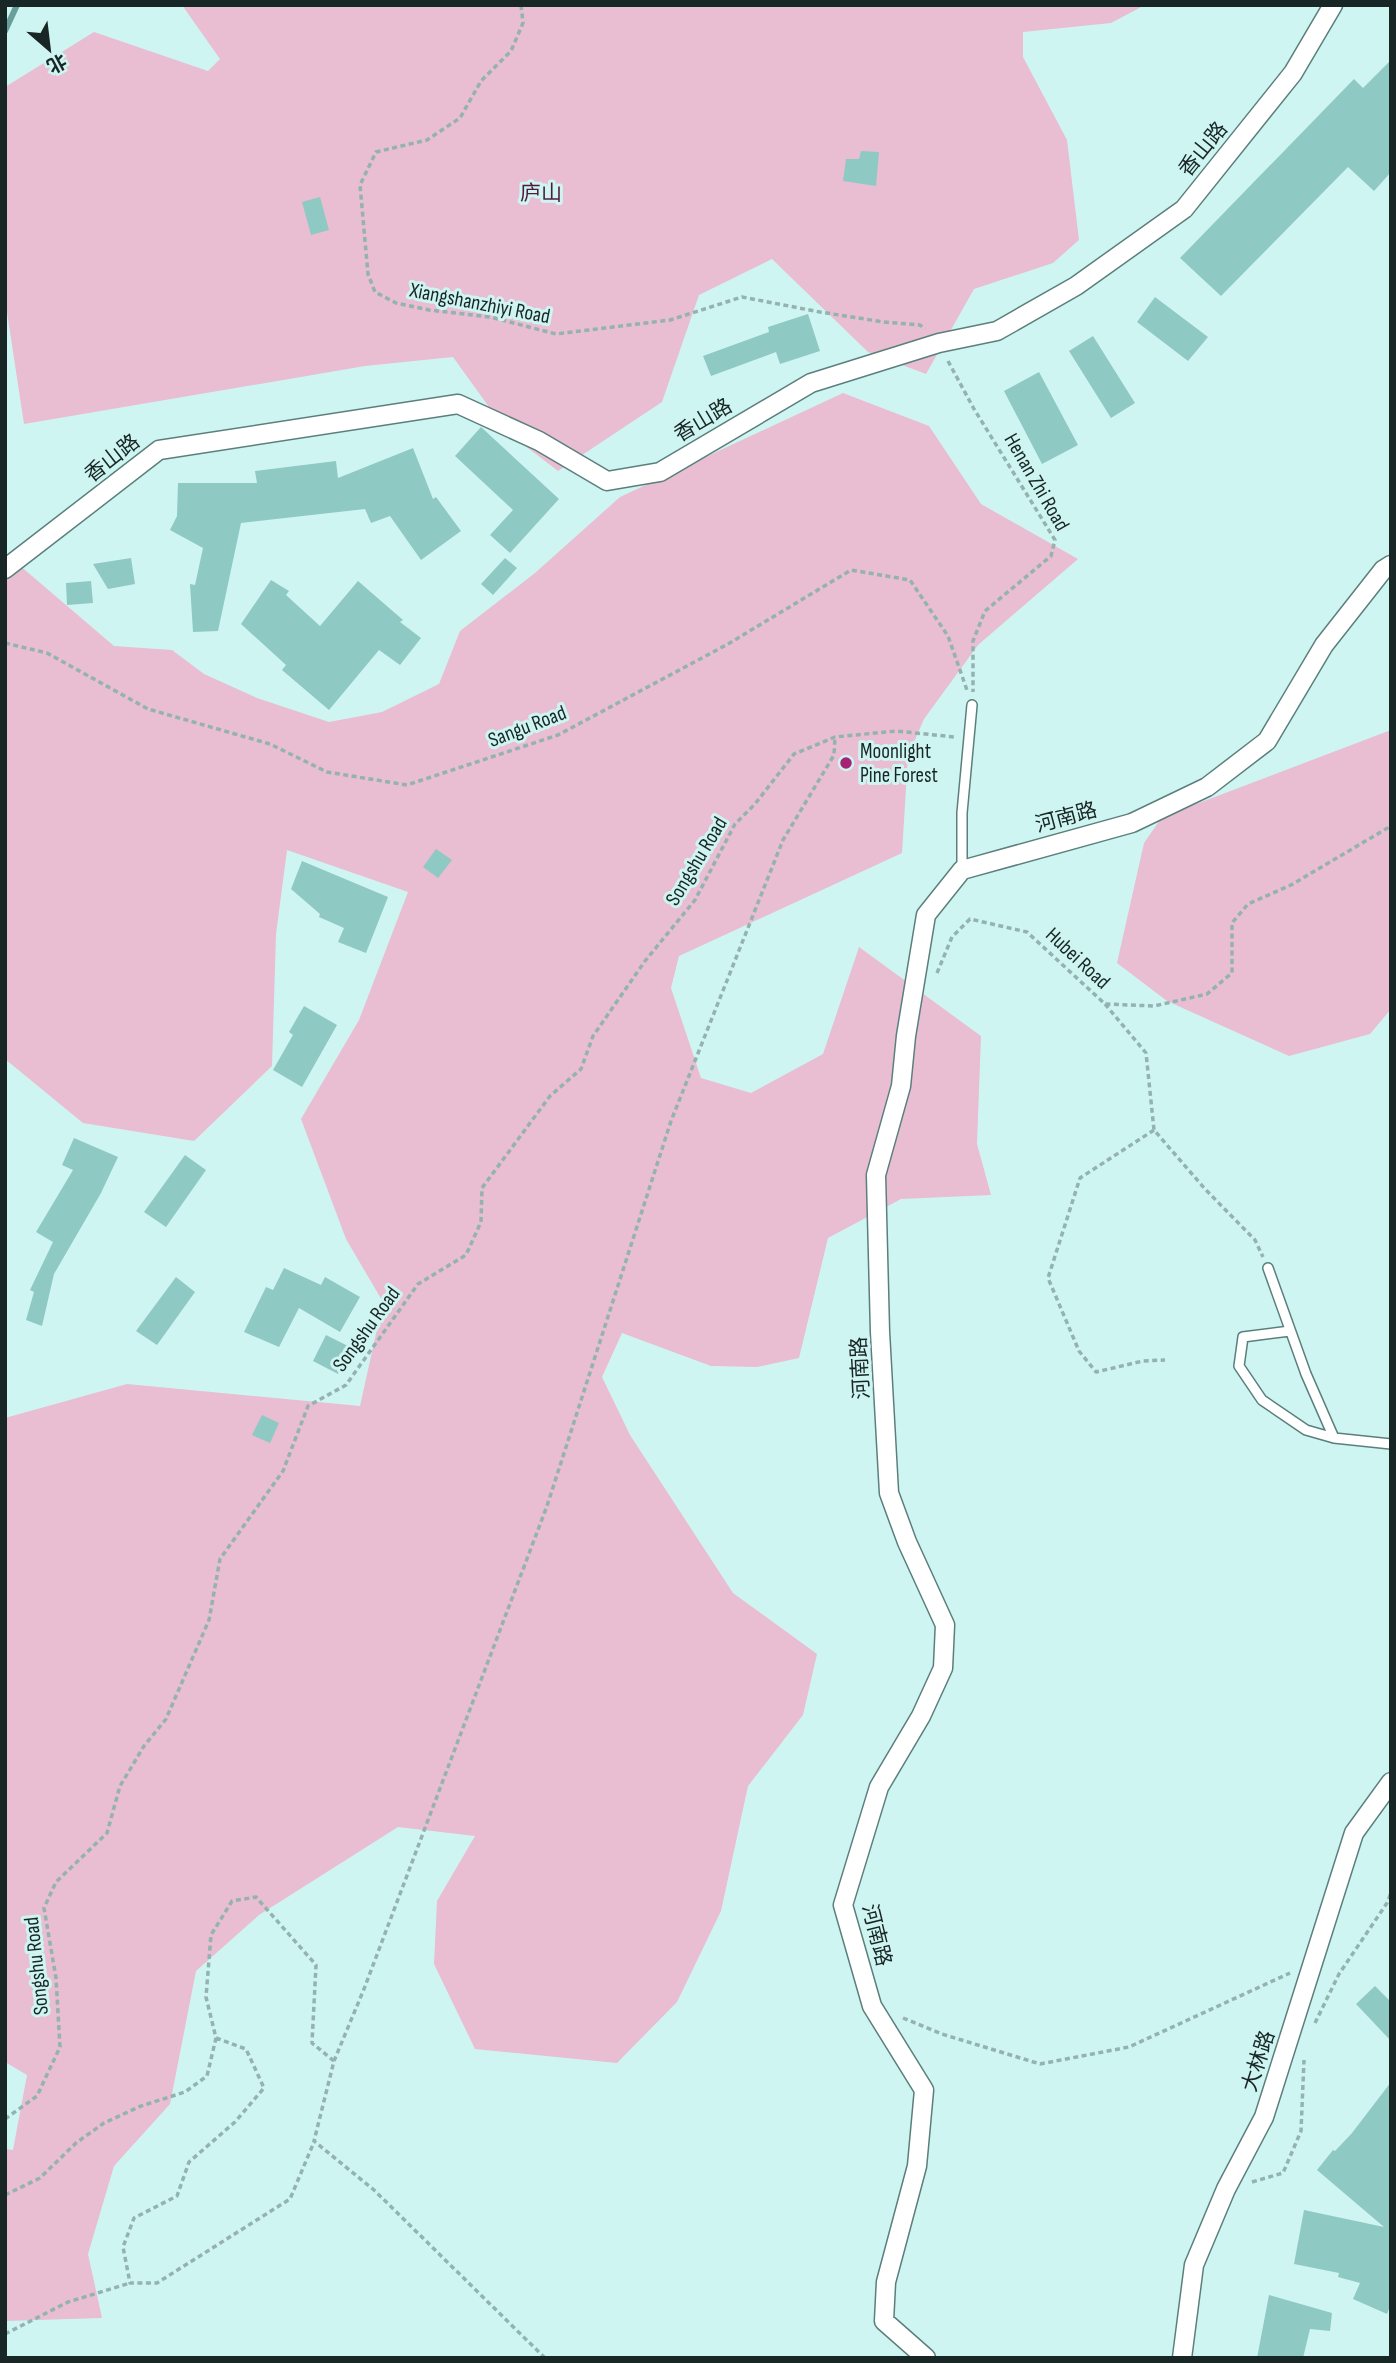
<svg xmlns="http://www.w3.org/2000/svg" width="1396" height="2363" font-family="'Sofia Sans Condensed','Noto Sans SC',sans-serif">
<rect width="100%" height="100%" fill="#cff5f2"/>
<path fill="#e9bdd2" d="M182,5H1145L1111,23L1023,32V57L1067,140L1079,240L1053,263L974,289L926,374L868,352L772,259L699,295L662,402L558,471L507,432L453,357L365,366L24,424L5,299V87L94,32L208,71L220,59Z
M843,393L929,426L981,504L1078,559L978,645L924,719L908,756L902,853L679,956L671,988L701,1078L751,1093L823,1054L859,947L981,1036L977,1144L991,1195L901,1199L828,1238L799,1358L757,1367L711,1366L622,1333L602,1377L630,1435L733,1593L817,1654L803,1715L748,1786L721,1911L677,2002L617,2063L475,2049L434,1964L437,1901L475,1836L398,1827L259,1915L196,1971L170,2104L114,2166L88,2254L102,2318L5,2321V2149L13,2150L27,2075L5,2062V1418L127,1384L360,1406L383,1302L346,1239L301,1119L359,1020L408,892L287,850L276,934L272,1066L194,1141L83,1123L5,1059V553L114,646L172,650L204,674L257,698L329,722L382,712L439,684L460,631L535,573L620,497Z
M1391,730V1009L1370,1034L1289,1056L1167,1001L1117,963L1144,843L1162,817Z"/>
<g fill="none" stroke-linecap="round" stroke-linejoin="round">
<path stroke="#67a09b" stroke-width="6" d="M5,31L17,5"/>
</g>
<path fill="#8fc9c4" d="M1391,60V172L1374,191L1348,167L1221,296L1180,258L1354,79L1363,88Z
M861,151L879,152L876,186L843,181L846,159H859Z
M320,197L329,230L311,235L302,202Z
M1155,297L1208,337L1188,361L1137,322Z
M808,314L820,351L780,364L776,352L711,376L703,356L769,332L768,327Z
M1093,336L1135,403L1111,418L1069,351Z
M1039,372L1078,445L1042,464L1004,391Z
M481,427L559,499L510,553L490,535L513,510L455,456Z
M413,448L433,499L436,497L461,531L421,560L390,516L371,523L365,509L241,523L218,631L193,632L190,584L195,585L203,548L170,530L177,516L178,483H257L255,471L336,461L338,478Z
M131,558L135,584L108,589L93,564Z
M505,558L517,568L493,595L481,584Z
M271,580L289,591L286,595L320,626L358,581L403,620L400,622L421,638L400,665L379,650L329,710L282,670L286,665L241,624Z
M91,581L93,603L67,605L66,583Z
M436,849L452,860L438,878L423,867Z
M302,861L388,897L366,953L338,942L344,928L319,917L320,914L291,889Z
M304,1006L337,1025L302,1087L273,1070L293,1035L289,1032Z
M74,1138L118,1157L101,1193L54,1274L42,1326L26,1320L34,1292L30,1290L53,1242L36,1232L73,1170L62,1165Z
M185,1155L206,1170L166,1227L144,1212Z
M284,1268L321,1285L325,1277L360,1297L340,1332L299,1308L279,1347L244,1332L266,1287L273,1290Z
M176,1277L195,1292L157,1345L136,1331Z
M326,1335L352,1348L338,1374L313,1361Z
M262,1415L279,1423L270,1443L252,1435Z
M1375,1986L1391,2002V2041L1356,2004Z
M1391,2082V2304L1387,2314L1353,2299L1360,2283L1338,2277L1339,2273L1294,2264L1304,2210L1384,2227L1317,2170L1333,2150L1335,2151L1352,2133Z
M1269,2295L1332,2313L1330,2331L1310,2329L1303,2358H1257Z"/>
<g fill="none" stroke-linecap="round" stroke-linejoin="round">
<defs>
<path id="lane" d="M962,870V813L972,705
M1268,1268L1306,1374L1334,1438L1391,1444
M1290,1331L1243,1337L1239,1366L1262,1400L1306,1430L1334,1438"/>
<path id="street" d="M5,569L159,450L458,404L539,441L607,481L660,472L811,383L939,343L997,331L1076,286L1184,209L1293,73L1333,5
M926,2358L884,2321L886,2282L917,2166L924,2090L872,2006L843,1905L879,1787L921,1716L943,1668L945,1625L907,1542L889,1493L880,1332L876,1175L901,1086L906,1036L926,915L962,870L1132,823L1207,787L1267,741L1324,645L1383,570L1391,565
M1182,2358L1194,2265L1226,2189L1264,2117L1354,1833L1391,1782"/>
</defs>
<use href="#lane" stroke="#5b7f7c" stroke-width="12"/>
<use href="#street" stroke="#5b7f7c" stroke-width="21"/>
<path stroke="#94b2b0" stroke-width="3.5" stroke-dasharray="5 3.5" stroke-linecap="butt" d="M521,5L523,23L511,51L481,81L460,118L427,140L376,152L360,185L368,274L375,292L396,303L429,310L490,317L556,334L670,320L742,297L820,312L884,322L920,325L925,329
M948,361L974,409L1055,540L1051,556L985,611L973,641V692
M5,643L47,653L148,709L270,744L327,772L407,785L558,735L728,644L851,570L910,580L948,636L968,693
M937,973L952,937L970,919L1027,932L1105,1004L1154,1006L1207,994L1232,973V923L1248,904L1291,885L1391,826
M1105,1004L1146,1053L1154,1130L1205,1189L1255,1240L1263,1257
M1154,1130L1080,1178L1048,1278L1079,1351L1096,1372L1143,1361L1165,1360
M903,2018L942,2034L1040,2064L1129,2047L1290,1973
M1315,2023L1339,1974L1387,1903L1391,1893
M216,2038L246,2049L264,2088L235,2122L189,2162L177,2196L134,2218L123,2247L130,2283H157L290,2199L314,2142
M5,2119L37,2096L60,2047L56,1978L44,1908L56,1882L107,1833L120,1786L144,1746L166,1719L209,1620L220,1559L283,1471L308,1406L346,1385L418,1284L466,1255L481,1222L482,1188L550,1096L581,1069L593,1036L645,961L695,900L735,824L755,804L794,754L835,737L896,731L954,737
M1252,2182L1283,2173L1301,2131L1304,2060
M5,2195L40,2178L76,2143L104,2123L141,2106L185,2092L207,2076L216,2038L206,1997L211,1935L232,1901L256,1897L316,1965L312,2043L334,2061
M5,2334L68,2302L130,2283
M545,2358L374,2190L314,2141L334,2061L364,1989L547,1506L671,1121L783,840L834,755L835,737"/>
<use href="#lane" stroke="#fff" stroke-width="9"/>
<use href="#street" stroke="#fff" stroke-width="18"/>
</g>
<circle fill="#a42373" stroke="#cff5f2" stroke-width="2.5" cx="846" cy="763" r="7"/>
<g text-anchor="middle" stroke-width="6" stroke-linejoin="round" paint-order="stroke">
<g font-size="21" fill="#182625" stroke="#cff5f2">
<text transform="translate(1203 149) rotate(-51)" y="7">香山路</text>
<text transform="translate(480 303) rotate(11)" y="7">Xiangshanzhiyi Road</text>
<text transform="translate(703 420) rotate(-31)" y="7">香山路</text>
<text transform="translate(112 458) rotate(-38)" y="7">香山路</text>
<text transform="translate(1037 482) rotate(60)" y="7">Henan Zhi Road</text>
<text transform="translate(527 726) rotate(-21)" y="7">Sangu Road</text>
<text transform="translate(1066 817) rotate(-15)" y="7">河南路</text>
<text transform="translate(696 861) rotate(-59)" y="7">Songshu Road</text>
<text transform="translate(1078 958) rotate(43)" y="7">Hubei Road</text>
<text transform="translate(366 1329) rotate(-54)" y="7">Songshu Road</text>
<text transform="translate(860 1368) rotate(-93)" y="7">河南路</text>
<text transform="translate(877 1935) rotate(76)" y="7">河南路</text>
<text transform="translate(36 1966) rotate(-96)" y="7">Songshu Road</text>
<text transform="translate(1258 2061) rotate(-72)" y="7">大林路</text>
</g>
<g font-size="21" fill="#511a3a" stroke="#cff5f2">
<text x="541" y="200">庐山</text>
</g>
<g font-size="21" fill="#182625" stroke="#cff5f2" text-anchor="start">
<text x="860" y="758">Moonlight<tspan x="860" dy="24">Pine Forest</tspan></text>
</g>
</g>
<rect width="1396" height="2363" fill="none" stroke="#182625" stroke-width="14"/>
<g transform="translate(49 49) rotate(152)" stroke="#cff5f2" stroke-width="5" paint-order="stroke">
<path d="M0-5L12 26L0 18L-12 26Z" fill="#182625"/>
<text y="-10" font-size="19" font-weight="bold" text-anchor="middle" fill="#182625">北</text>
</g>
</svg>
